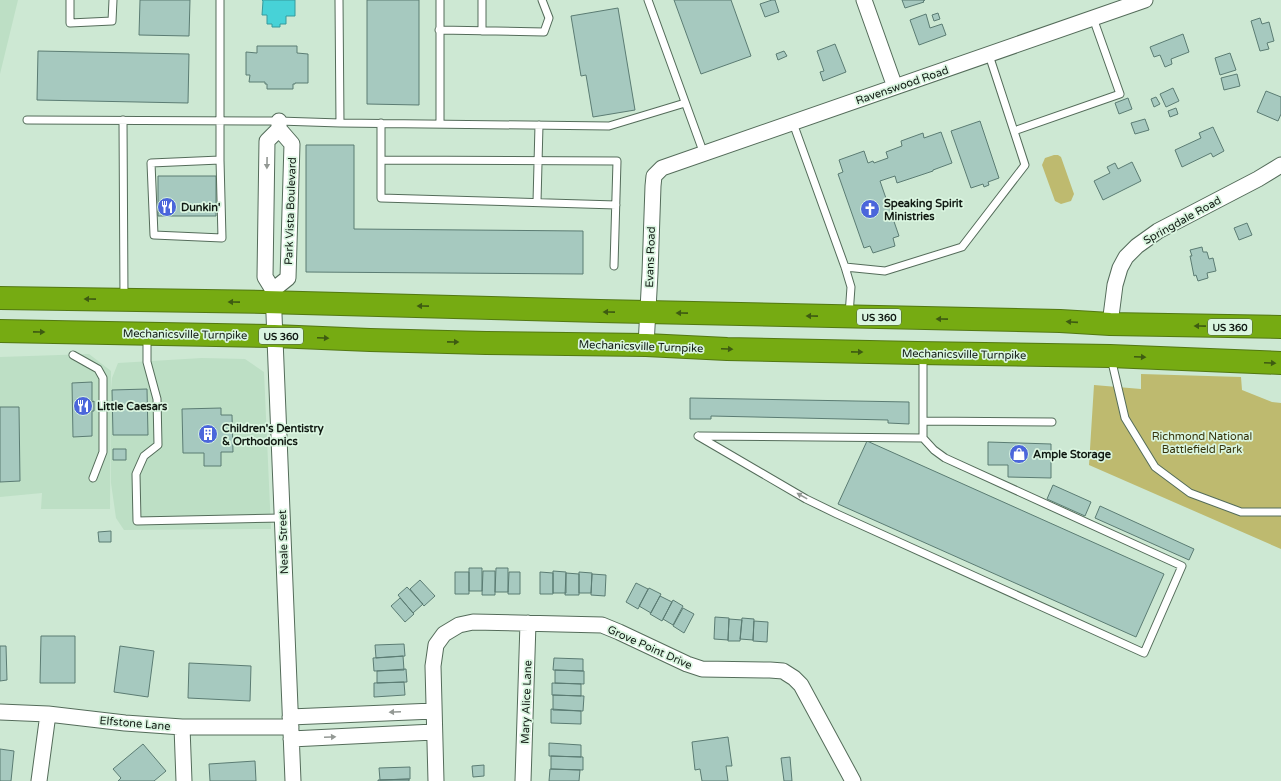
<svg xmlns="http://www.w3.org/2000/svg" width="1281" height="781" font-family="'Varela Round',sans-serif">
<rect width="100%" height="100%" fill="#cde8d3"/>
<path fill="#bddfc5" d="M0,0H18L0,74Z
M89,354L111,371L110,509H41L42,493L0,497V357Z
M202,358L245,359L264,372L271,529L124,530L116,518L111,483V389L112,378L118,363Z"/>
<path fill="#beba6f" d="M1054,155H1058L1061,157L1074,194L1071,201L1061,204L1055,201L1042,165L1045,158Z
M1141,374L1241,377L1242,390L1272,402L1281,403V549L1089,465L1094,385L1141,389Z"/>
<path fill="#47d2d7" stroke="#369a9c" d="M262,0H295V16H286V24H280V27H272V24H267V15H262L263,1Z"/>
<path fill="#a6c9bf" stroke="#5b7c73" d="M140,0H190L189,36L139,35Z
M367,0H419V105L367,104Z
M674,0H731L751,56L701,74Z
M772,0H775L779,12L765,17L760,4Z
M902,0H925L923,1L924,2L905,8Z
M618,8L635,110L593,117L586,75L581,76L571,16Z
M938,13L940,19L934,21L932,15Z
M926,14L930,28L942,24L946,35L919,45L910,20Z
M1260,18L1262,24L1269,22L1274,41L1267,43L1269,49L1260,51L1251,21Z
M1183,34L1189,52L1171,59L1172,64L1165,67L1160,55L1154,57L1150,47Z
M835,44L846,72L823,81L820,72L824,71L817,51Z
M257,46H297V53L308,54V83H295V84H293V89H267V84H265V82H249L250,75H246V52L257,53Z
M38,51L189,54L188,103L37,100Z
M784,51L787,56L778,60L776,54Z
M1230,53L1236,70L1220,75L1215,58Z
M1237,74L1240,86L1224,90L1221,78Z
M1173,88L1179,101L1166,107L1160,94Z
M1266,91L1281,97V114L1278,121L1257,112Z
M1156,97L1160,104L1154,107L1151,99Z
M1128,98L1132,109L1119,114L1115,103Z
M1176,108L1178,114L1170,117L1168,111Z
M1145,119L1149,130L1135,134L1131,123Z
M980,121L999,178L988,182L989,185L984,187L983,184L971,188L951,131Z
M1213,127L1224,151L1213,157L1211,153L1182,167L1175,150L1201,138L1199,133Z
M941,132L952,163L933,170V171L897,183L895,176L880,181L899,236L893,238L895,246L873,253L870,246L864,248L838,174L843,172L839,160L864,151L868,163L873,161L874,163L888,158L886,152L902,146L901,141L923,133L924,138Z
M306,145H354V229L583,231V274L306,272Z
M1132,162L1141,181L1103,200L1094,181L1110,173L1107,167L1115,163L1118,169Z
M158,176H216V216H158Z
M1247,223L1252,235L1239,240L1234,228Z
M1202,247L1203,252H1207L1209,259L1213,258L1216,271L1207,273L1208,278L1198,281L1196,275L1194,276L1190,256H1192L1190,250Z
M92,382V402L94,401V411H92V436L73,437L72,383Z
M147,389L148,435H113L112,390Z
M690,398L909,402V424L888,423V420L711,416V419H690Z
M0,407H19L20,481L0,482Z
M221,408V415H232L233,452H221V466H204V453H183L182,409Z
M867,441L1164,574L1136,637L838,504Z
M988,442L1051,444V478L1008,477V465H988Z
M113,449H126V460H113Z
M1053,485L1091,502L1085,516L1047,499Z
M1100,506L1194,549L1189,560L1095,518Z
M111,531V542H99L98,532Z
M469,568H482V591H469Z
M496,568H508V592H495Z
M483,571H495V595H482Z
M553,571L566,572V593H553Z
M455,572H469V594H455Z
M509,572H520V594H508Z
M540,572L553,573V594H540Z
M579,572L592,573L591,593H579Z
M566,573L579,574V595H565Z
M592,574L606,575L605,596L591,595Z
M420,580L435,596L424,606L410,589Z
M636,583L648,589L638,609L626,602Z
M407,587L423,604L413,613L398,595Z
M649,588L661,594L651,613L639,606Z
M660,596L672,602L662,621L650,614Z
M400,598L414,614L405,622L391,606Z
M673,600L683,606L673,625L663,619Z
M683,608L694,614L684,633L673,626Z
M715,617L729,618L728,640L714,639Z
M742,618L754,619L753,640L740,639Z
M729,619L742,620L740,641H728Z
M754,621L768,622L767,642L753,641Z
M41,636H75V683H40Z
M404,644L405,656L376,658L375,645Z
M0,646H6L7,680L0,681Z
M120,646L154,651L148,697L114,692Z
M403,656L404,670L374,671L373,658Z
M554,658L583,659V671L553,670Z
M189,663L251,666L250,701L188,698Z
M406,669L407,682L377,683V671Z
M555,670L584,671V684L555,683Z
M404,682L405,695L374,697V683Z
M552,683L581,684V696L552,695Z
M553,695L584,696L583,711L553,710Z
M551,709L581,711V724L551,723Z
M728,737L732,766H726L728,781H702L700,769L695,770L692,742Z
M549,743L581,745V757L549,756Z
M143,744L166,771L154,781H118L121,778L113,769Z
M0,749L14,751L11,781H0Z
M551,756L583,757V770L551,769Z
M790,757L792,781H784L781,758Z
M255,761L256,781H210L209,764Z
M484,765V776L473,777L472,766Z
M410,767V779L380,780L379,768Z
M550,769L580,770L579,781H549Z
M409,779V781H378V780Z"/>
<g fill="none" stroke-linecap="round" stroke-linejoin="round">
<defs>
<path id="lane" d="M70,0V23L112,21L113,0
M220,0V160L222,238L154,235L151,163L220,160
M440,0V124
M482,0V31
M648,0L704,154
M439,30L544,32L549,18L542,0
M27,120L279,121L340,123L339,0
M123,120L124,298
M340,123L609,126L685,103
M381,123V198L616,205
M793,123L845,267L851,287L849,315
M1014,131L1120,94L1093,18
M381,160L617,161L614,266
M537,202L539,125
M845,267L885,271L962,247L1025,165L989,55
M147,336V362L157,399L158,445L144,456L136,474L137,521L282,518
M73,355L98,369L103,378V452L93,478
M1111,358L1125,418L1155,467L1190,493L1241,512H1281
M923,421L1052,422
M698,436L806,499L837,514L1144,653L1182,566L945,458L934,450L923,438
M699,436L923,438V355"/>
<path id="street" d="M864,0L895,87
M279,121V129L267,141L265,277L273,290L293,781
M273,290L288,278L292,144L279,129
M1110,324L1115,285L1120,268L1126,257L1137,246L1158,231L1258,179L1281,165
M646,345L650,273L653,186L654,176L662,168L1145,0
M0,712L48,714
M290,717L434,711
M182,727L184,781
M291,739L434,732
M39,781L48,714L125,723L182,727H291
M436,781L433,666L436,645L444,634L459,625L473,622L602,625L619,632L687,664L702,669L770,670L783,671L794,678L801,685L853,781
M523,781L528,623"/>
<path id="highway" d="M0,298L265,302L600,311L1060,321L1110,324L1281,327
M0,331L274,336L370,340L486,343L646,345L727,349L917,353L1110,356L1281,363"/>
</defs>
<use href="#lane" stroke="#546c5a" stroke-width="9"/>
<use href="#street" stroke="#546c5a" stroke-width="17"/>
<use href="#highway" stroke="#527812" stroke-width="24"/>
<use href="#lane" stroke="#fff" stroke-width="7"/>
<use href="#street" stroke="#fff" stroke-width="15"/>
<use href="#highway" stroke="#76ab12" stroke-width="22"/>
</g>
<defs><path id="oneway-solid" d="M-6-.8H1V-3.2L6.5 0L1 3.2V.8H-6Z"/></defs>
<g fill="#939894">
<use href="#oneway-solid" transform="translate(267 163) rotate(91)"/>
<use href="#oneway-solid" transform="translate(802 496) rotate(-151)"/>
<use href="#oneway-solid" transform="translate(395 712) rotate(178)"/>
<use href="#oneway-solid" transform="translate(330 737) rotate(-3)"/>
</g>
<g fill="#3e5b12">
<use href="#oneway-solid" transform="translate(90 299) rotate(-179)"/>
<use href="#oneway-solid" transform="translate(234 302) rotate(-179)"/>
<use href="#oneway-solid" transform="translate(423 306) rotate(-179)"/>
<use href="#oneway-solid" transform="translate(609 312) rotate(-179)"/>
<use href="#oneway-solid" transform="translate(682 313) rotate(-179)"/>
<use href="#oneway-solid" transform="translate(812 316) rotate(-179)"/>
<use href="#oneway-solid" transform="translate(942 319) rotate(-179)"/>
<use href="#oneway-solid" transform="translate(1072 322) rotate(-176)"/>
<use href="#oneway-solid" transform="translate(1200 326) rotate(-179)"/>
<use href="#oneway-solid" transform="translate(39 332) rotate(1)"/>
<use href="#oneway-solid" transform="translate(323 338) rotate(3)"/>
<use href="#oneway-solid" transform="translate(453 342) rotate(1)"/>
<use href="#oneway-solid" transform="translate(727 349) rotate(2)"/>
<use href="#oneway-solid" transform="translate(857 352) rotate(1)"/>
<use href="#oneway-solid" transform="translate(1140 357) rotate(3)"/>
<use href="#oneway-solid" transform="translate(1270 363) rotate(3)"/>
</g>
<defs>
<symbol id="restaurant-disc" viewBox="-11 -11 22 22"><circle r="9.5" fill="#4b66db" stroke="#daf5e0"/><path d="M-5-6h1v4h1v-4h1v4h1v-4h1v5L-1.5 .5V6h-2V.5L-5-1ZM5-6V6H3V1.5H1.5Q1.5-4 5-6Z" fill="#fff"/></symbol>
<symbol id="church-disc" viewBox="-11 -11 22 22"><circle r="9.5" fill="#4b66db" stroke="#daf5e0"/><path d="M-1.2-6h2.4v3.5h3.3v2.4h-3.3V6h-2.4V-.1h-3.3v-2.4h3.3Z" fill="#fff"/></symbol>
<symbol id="building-disc" viewBox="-11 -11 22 22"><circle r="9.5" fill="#4b66db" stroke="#daf5e0"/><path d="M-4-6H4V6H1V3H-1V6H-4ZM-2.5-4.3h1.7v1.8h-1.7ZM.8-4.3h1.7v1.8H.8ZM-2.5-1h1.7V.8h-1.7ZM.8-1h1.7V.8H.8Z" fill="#fff"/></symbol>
<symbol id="shop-disc" viewBox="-11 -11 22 22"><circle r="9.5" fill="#4b66db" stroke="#daf5e0"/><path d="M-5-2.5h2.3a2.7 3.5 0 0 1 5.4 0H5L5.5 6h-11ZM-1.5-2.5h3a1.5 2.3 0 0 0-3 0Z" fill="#fff"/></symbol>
</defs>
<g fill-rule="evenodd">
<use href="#restaurant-disc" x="156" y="196" width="22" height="22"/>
<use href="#church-disc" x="859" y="198" width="22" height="22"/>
<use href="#restaurant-disc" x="72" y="395" width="22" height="22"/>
<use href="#building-disc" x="197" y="423" width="22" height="22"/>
<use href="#shop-disc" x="1008" y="443" width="22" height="22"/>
</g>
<g text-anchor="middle" stroke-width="3.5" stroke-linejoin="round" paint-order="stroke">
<g fill="#daf5e0" stroke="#4d5b50" stroke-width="1">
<rect x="857" y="309" width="44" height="16" rx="3"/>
<rect x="1208" y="319" width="44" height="16" rx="3"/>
<rect x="259" y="328" width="44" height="16" rx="3"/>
</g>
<g font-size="10" font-weight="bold" fill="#101912">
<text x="879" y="321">US 360</text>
<text x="1230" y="331">US 360</text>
<text x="281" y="340">US 360</text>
</g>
<g font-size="11" fill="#101912" stroke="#daf5e0">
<text transform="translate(902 85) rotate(-19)" y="4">Ravenswood Road</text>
<text transform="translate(290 211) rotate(-88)" y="4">Park Vista Boulevard</text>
<text transform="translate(1182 220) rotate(-29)" y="4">Springdale Road</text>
<text transform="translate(650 257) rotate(-88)" y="4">Evans Road</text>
<text transform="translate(185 334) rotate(1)" y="4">Mechanicsville Turnpike</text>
<text transform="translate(641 346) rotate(2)" y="4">Mechanicsville Turnpike</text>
<text transform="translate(964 354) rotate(1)" y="4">Mechanicsville Turnpike</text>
<text transform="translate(283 542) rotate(-92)" y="4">Neale Street</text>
<text transform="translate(650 647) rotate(24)" y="4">Grove Point Drive</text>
<text transform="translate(526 702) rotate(-88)" y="4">Mary Alice Lane</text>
<text transform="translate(135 723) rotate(5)" y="4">Elfstone Lane</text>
</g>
<g font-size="11" font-weight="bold" fill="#101912" stroke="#daf5e0" text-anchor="start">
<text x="884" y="207">Speaking Spirit<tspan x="884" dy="13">Ministries</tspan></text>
<text x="181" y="211">Dunkin'</text>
<text x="97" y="410">Little Caesars</text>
<text x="222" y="432">Children's Dentistry<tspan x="222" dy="13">&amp; Orthodonics</tspan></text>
<text x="1033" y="458">Ample Storage</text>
</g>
<g font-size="11" fill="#36330a" stroke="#daf5e0">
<text x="1202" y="440">Richmond National<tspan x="1202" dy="13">Battlefield Park</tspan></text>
</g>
</g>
</svg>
